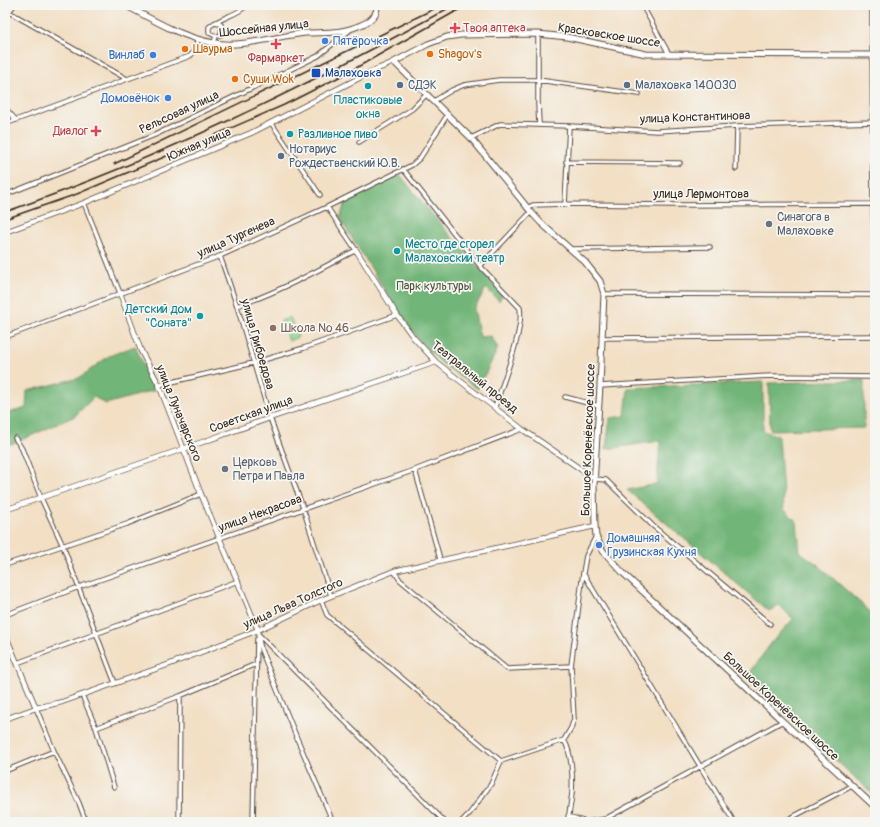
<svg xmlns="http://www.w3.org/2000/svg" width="880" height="827" font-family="Pangolin,sans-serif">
<rect width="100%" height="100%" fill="#f6f6f2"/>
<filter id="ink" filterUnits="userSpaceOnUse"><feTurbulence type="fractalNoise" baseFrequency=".025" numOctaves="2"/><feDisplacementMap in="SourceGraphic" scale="8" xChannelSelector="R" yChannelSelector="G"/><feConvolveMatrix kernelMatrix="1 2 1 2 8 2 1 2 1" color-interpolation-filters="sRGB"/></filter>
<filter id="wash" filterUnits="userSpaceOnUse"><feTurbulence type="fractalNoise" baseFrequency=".012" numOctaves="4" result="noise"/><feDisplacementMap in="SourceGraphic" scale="16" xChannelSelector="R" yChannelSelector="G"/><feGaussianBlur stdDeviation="0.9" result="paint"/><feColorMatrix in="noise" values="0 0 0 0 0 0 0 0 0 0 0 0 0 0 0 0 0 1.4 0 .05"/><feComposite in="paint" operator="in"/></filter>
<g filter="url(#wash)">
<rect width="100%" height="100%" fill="#f2dfc4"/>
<path fill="#8ed38d" stroke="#647e56" d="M290,317L298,337L289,341L281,321Z"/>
<path fill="#72b578" stroke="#56704b" d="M400,175C433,216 466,255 503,293L499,301L486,288L474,309L480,337L491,336L498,348L478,389L444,365L421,343L398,311L340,219L346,199Z
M135,346L155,390L106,404L94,397L75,416L17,442L5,446V414L26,408L27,391L79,378L109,356Z
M864,380V428L770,430L769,383Z
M763,382V431L779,436L784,509L797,522L800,552L817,564L875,616V796L746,678L772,642L793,619L779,605L769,611L627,490L657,484L660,441L606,449L610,418L625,416L628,388Z"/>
</g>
<g filter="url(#ink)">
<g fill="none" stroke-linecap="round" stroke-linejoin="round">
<defs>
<path id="minor" d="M642,5L669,54
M872,5L873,204L875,267
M9,12L127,79
M5,17L14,5
M214,23L220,24L222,26L221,35L216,36
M538,34V103L539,125
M214,43L216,36L209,33V27C220,17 237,16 247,5
M434,101L452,90L464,85L499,80H538L639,94
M5,108L16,120
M5,124L190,56L193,53L198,39
M272,124L320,195
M471,138L500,124L569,126L657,131L737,126L875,122
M359,142L412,109L427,94
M566,162L680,163
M403,169L480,266L520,308C524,331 502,384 495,407
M736,169L737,126
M5,195L155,135L318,56L350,30
M84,203L120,293
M565,204L569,126
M527,208L533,205L565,204L679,205L875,204
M570,249L710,247
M220,256L237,306L270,418L303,508L331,596
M480,266L531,212
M604,294L875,295
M237,306C279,292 317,271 356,250L327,207
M5,337L220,256L327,207L412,165L420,158L448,114
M603,338L875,336
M159,385L253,363L304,348L397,315
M600,386L771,376L875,377
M565,397L599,406
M15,438L22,449L41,498L63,546L115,683
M415,470L440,559
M595,479L606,480L653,526L770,624
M5,565L127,524L201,494
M394,571L400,580L507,669L571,666
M583,573L734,822
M321,600L327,615L501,761
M5,615L79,587L415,470L522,429
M258,630V634L445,822
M258,634L261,650L296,736L333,822
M17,663L238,581
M82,695L96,728L114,787
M36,708L54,751L79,803L86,822
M96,728L180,696L256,664
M564,740L571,728L574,719L571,666L583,573L586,556L596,536
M564,740C572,753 573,778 572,793C571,803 569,812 568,822
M5,771L54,751
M568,816L586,822L605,819L783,721
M179,822L180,696
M253,822L257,639
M323,822L330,816
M461,822L470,813L491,784L501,761L564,740
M783,822L852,786"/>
<path id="tertiary" d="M5,232L84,203L251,133L373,71L394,62
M356,250L397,315L414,338L436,362L522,429L595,479
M120,293L141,351L159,385L201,494L258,630
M5,510L183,449L270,418L436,362
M5,634L36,708
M5,719L36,708L62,702L170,664L258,630L321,600L394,571L595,526"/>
<path id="secondary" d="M125,5C153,20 181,37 214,43C241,48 277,36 305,33C321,32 337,34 353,28C364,24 378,19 377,5
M875,55L646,54L567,37L538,34L461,35L447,37L428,44L394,62L471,138L531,212L541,223L585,262L600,281L604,294L600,386L594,485L595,526L596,536L603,551L624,574L875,807"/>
</defs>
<use href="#minor" stroke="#564537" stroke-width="5.5"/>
<use href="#tertiary" stroke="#564537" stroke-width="6"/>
<use href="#secondary" stroke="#564537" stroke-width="7"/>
<use href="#minor" stroke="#fff" stroke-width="3.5"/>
<use href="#tertiary" stroke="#fff" stroke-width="4.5"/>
<use href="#secondary" stroke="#fff" stroke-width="5"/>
<path stroke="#3b2a1e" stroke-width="1.5" d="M114,164L442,5
M5,212C161,158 309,85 454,5
M5,219L77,194L162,158L284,105L347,73L467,5"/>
</g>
</g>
<g fill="#e0444e" stroke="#f6f6f2" stroke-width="1.5">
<path d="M453 22h4v4h4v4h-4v4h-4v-4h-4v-4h4z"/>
<path d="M274 38h4v4h4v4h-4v4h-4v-4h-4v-4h4z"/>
<path d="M94 125h4v4h4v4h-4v4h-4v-4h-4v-4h4z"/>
</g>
<g fill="#3f7fe0" stroke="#f6f6f2" stroke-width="1.5">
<circle cx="325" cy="41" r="4"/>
<circle cx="153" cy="55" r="4"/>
<circle cx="168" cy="98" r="4"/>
<circle cx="599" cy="545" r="4"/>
</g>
<g fill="#e8710a" stroke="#f6f6f2" stroke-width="1.5">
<circle cx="185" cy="49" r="4"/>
<circle cx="430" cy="54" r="4"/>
<circle cx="235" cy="79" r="4"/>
</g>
<rect fill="#1a4fb4" stroke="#f6f6f2" stroke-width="1.5" x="311" y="68" width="10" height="10" rx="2"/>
<g fill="#5c6f8a" stroke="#f6f6f2" stroke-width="1.5">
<circle cx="400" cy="85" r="4"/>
<circle cx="627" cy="85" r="4"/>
<circle cx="281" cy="156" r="4"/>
</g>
<g fill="#0f9aa8" stroke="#f6f6f2" stroke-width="1.5">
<circle cx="368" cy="86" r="4"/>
<circle cx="290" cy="134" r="4"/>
<circle cx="397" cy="251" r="4"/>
<circle cx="200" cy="316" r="4"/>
</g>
<g fill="#6b7280" stroke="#f6f6f2" stroke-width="1.5">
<circle cx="769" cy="224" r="4"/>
<circle cx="225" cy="469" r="4"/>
</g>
<circle fill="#8d6e63" stroke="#f6f6f2" stroke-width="1.5" cx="273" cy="328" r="4"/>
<g text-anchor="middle" stroke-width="3.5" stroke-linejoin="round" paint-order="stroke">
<g font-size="12" fill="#3b2a1e" stroke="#f6f6f2">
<text transform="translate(264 28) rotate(-6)" y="4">Шоссейная улица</text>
<text transform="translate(609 35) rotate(9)" y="4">Красковское шоссе</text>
<text transform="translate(179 112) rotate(-25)" y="4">Рельсовая улица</text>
<text transform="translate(695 117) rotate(-2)" y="4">улица Константинова</text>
<text transform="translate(199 144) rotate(-23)" y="4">Южная улица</text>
<text x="701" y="198">улица Лермонтова</text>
<text transform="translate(236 237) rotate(-24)" y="4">улица Тургенева</text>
<text transform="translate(258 344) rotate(74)" y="4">улица Грибоедова</text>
<text transform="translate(475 377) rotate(39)" y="4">Театральный проезд</text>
<text transform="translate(179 413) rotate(68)" y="4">улица Луначарского</text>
<text transform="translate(251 414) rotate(-20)" y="4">Советская улица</text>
<text transform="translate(588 440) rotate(-88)" y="4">Большое Коренёвское шоссе</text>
<text transform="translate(260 513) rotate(-20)" y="4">улица Некрасова</text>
<text transform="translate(293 603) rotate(-24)" y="4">улица Льва Толстого</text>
<text transform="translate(781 706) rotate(43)" y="4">Большое Коренёвское шоссе</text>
</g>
<g font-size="12" fill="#be3a42" stroke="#f6f6f2" text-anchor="start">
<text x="463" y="32">Твоя аптека</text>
<text x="276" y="62" text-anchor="middle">Фармаркет</text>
<text x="88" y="135" text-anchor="end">Диалог</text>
</g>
<g font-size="12" fill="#366cbe" stroke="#f6f6f2" text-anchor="start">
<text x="333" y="45">Пятёрочка</text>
<text x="145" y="59" text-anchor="end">Винлаб</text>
<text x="160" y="102" text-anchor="end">Домовёнок</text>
<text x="607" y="542">Домашняя<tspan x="607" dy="14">Грузинская Кухня</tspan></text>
</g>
<g font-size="12" fill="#c56008" stroke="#f6f6f2" text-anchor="start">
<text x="193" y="53">Шаурма</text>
<text x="438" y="58">Shagov's</text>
<text x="243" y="83">Суши Wok</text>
</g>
<g font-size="12" fill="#164399" stroke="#f6f6f2" text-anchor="start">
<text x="325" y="77">Малаховка</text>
</g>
<g font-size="12" fill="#4e5e75" stroke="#f6f6f2" text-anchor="start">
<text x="408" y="89">СДЭК</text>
<text x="635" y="89">Малаховка 140030</text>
<text x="289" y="153">Нотариус<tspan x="289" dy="14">Рождественский Ю.В.</tspan></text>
</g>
<g font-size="12" fill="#0d838f" stroke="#f6f6f2" text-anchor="start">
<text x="368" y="104" text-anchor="middle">Пластиковые<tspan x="368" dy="14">окна</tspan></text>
<text x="298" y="138">Разливное пиво</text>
<text x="405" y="248">Место где сгорел<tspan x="405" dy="14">Малаховский театр</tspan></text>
<text x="192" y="313" text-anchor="end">Детский дом<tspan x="192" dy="14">"Соната"</tspan></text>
</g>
<g font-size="12" fill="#5b616d" stroke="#f6f6f2" text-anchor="start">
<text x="777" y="221">Синагога в<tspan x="777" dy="14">Малаховке</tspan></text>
<text x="233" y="466">Церковь<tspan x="233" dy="14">Петра и Павла</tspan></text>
</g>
<g font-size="12" fill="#50543a" stroke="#f6f6f2">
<text x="434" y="290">Парк культуры</text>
</g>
<g font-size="12" fill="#785e54" stroke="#f6f6f2" text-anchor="start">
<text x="281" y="332">Школа № 46</text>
</g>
</g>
<rect width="880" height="827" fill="none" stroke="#f6f6f2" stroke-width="20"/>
</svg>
